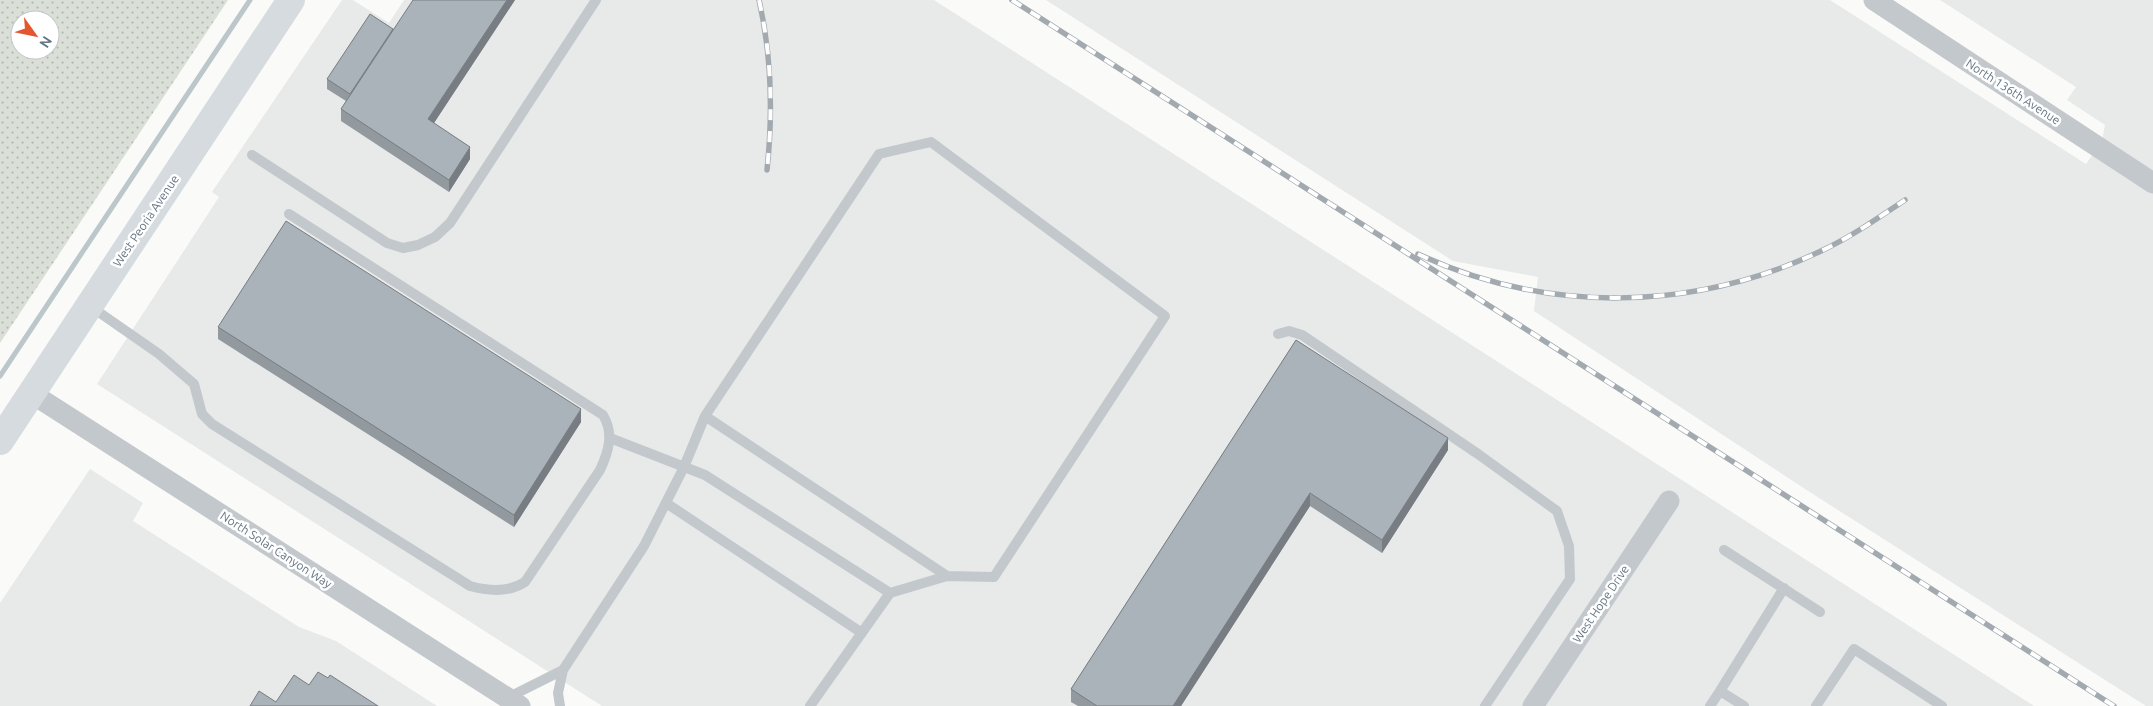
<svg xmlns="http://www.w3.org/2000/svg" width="2153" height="706" font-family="Ubuntu,sans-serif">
<defs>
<pattern id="grass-dots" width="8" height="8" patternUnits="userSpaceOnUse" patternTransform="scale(1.25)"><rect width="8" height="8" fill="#dadfd7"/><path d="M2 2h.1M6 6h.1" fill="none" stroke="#b4b9b4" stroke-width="1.8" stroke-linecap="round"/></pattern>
</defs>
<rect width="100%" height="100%" fill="#fafaf8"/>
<path fill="#e8e9e9" d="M342,0H353L389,23L404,0H934L2034,706H602L97,384L219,197L212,192Z
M1046,0H1830L2086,164L2102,141L2105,125L2067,100L2076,87L1940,0H2153V706H2146L1805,489L1534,311L1538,277L1453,261Z
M90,469L143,503L133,521L299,627L336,641L437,706H0V603Z"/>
<path fill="url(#grass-dots)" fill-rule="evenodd" d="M0,0H228L0,343ZM20,20H50V50H20Z"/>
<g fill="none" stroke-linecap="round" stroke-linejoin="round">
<path stroke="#bbc7cb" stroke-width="5" d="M0,376L250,0"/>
<path stroke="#c3c8cc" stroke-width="10" d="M252,155L387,243L403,248L418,245L435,237L450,223L596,0
M90,306L159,354L194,384L202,414L212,424L470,586C488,591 508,593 525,582L600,470C609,451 614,433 603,415L289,214
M1278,334L1289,331L1302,335L1478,454L1557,511L1569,546L1570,579L1485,706
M610,438L705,475L890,593L810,706
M666,503L862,633
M1724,550L1820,612
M890,593L947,576
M563,670L644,546L684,467L705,416L879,154L931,142L1165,316L994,577L947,576L705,416
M1720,691L1784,588
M507,698L563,670L558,693L560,706
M1710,706L1720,691L1744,706
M1816,706L1854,649L1942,706"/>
<path stroke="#c3c8cc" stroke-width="21" d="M1874,0L2153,183
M31,393L520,706
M1533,706L1669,501"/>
<path stroke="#d6dbdf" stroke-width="28" d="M0,441L291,0"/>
<defs>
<path id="rail" d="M759,0C772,57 773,113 767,170
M1012,0L2114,706
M1418,254C1546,314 1693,312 1821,251C1851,237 1878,218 1905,200"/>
</defs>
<use href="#rail" stroke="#a2aab0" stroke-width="5.5"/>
<use href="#rail" stroke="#fff" stroke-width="4" stroke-dasharray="11" stroke-linecap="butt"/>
</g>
<path fill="#929a9f" d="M515,0L434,123L470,159L449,192L341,121V109L346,101L327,89V79L393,29Z
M218,327L581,422L514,527L218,339Z
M1296,340L1448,450L1382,553L1310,506L1181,706H1078L1071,702V689Z"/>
<path fill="#777d82" d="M507,0H515L428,132V119Z
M470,147V159L449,192V180Z
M581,409V422L514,527V515Z
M1448,438V450L1382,553V540Z
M1310,493V506L1181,706H1173Z"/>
<path fill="#aab3b9" stroke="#777d82" d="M413,0H507L428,119L470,147L449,180L341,109Z
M370,14L393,29L350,94L327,79Z
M286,221L581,409L514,515L218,327Z
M1296,340L1448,438L1382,540L1310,493L1173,706H1097L1071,689Z
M318,672L328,678L330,675L378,706H250L259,691L276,702L294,675L309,685Z"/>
<g text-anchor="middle" stroke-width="5" stroke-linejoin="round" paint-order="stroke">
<g font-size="12" fill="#657683" stroke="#fff">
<text transform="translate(2013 92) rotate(33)" y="4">North 136th Avenue</text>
<text transform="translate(146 221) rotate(-56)" y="4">West Peoria Avenue</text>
<text transform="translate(276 550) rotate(33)" y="4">North Solar Canyon Way</text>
<text transform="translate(1601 604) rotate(-56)" y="4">West Hope Drive</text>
</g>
</g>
<g transform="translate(35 35) rotate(123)"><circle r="24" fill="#ffffff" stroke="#c1c8cd"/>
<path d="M0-4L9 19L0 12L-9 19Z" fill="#e4572e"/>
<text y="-8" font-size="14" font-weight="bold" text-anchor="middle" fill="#657683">N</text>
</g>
</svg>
